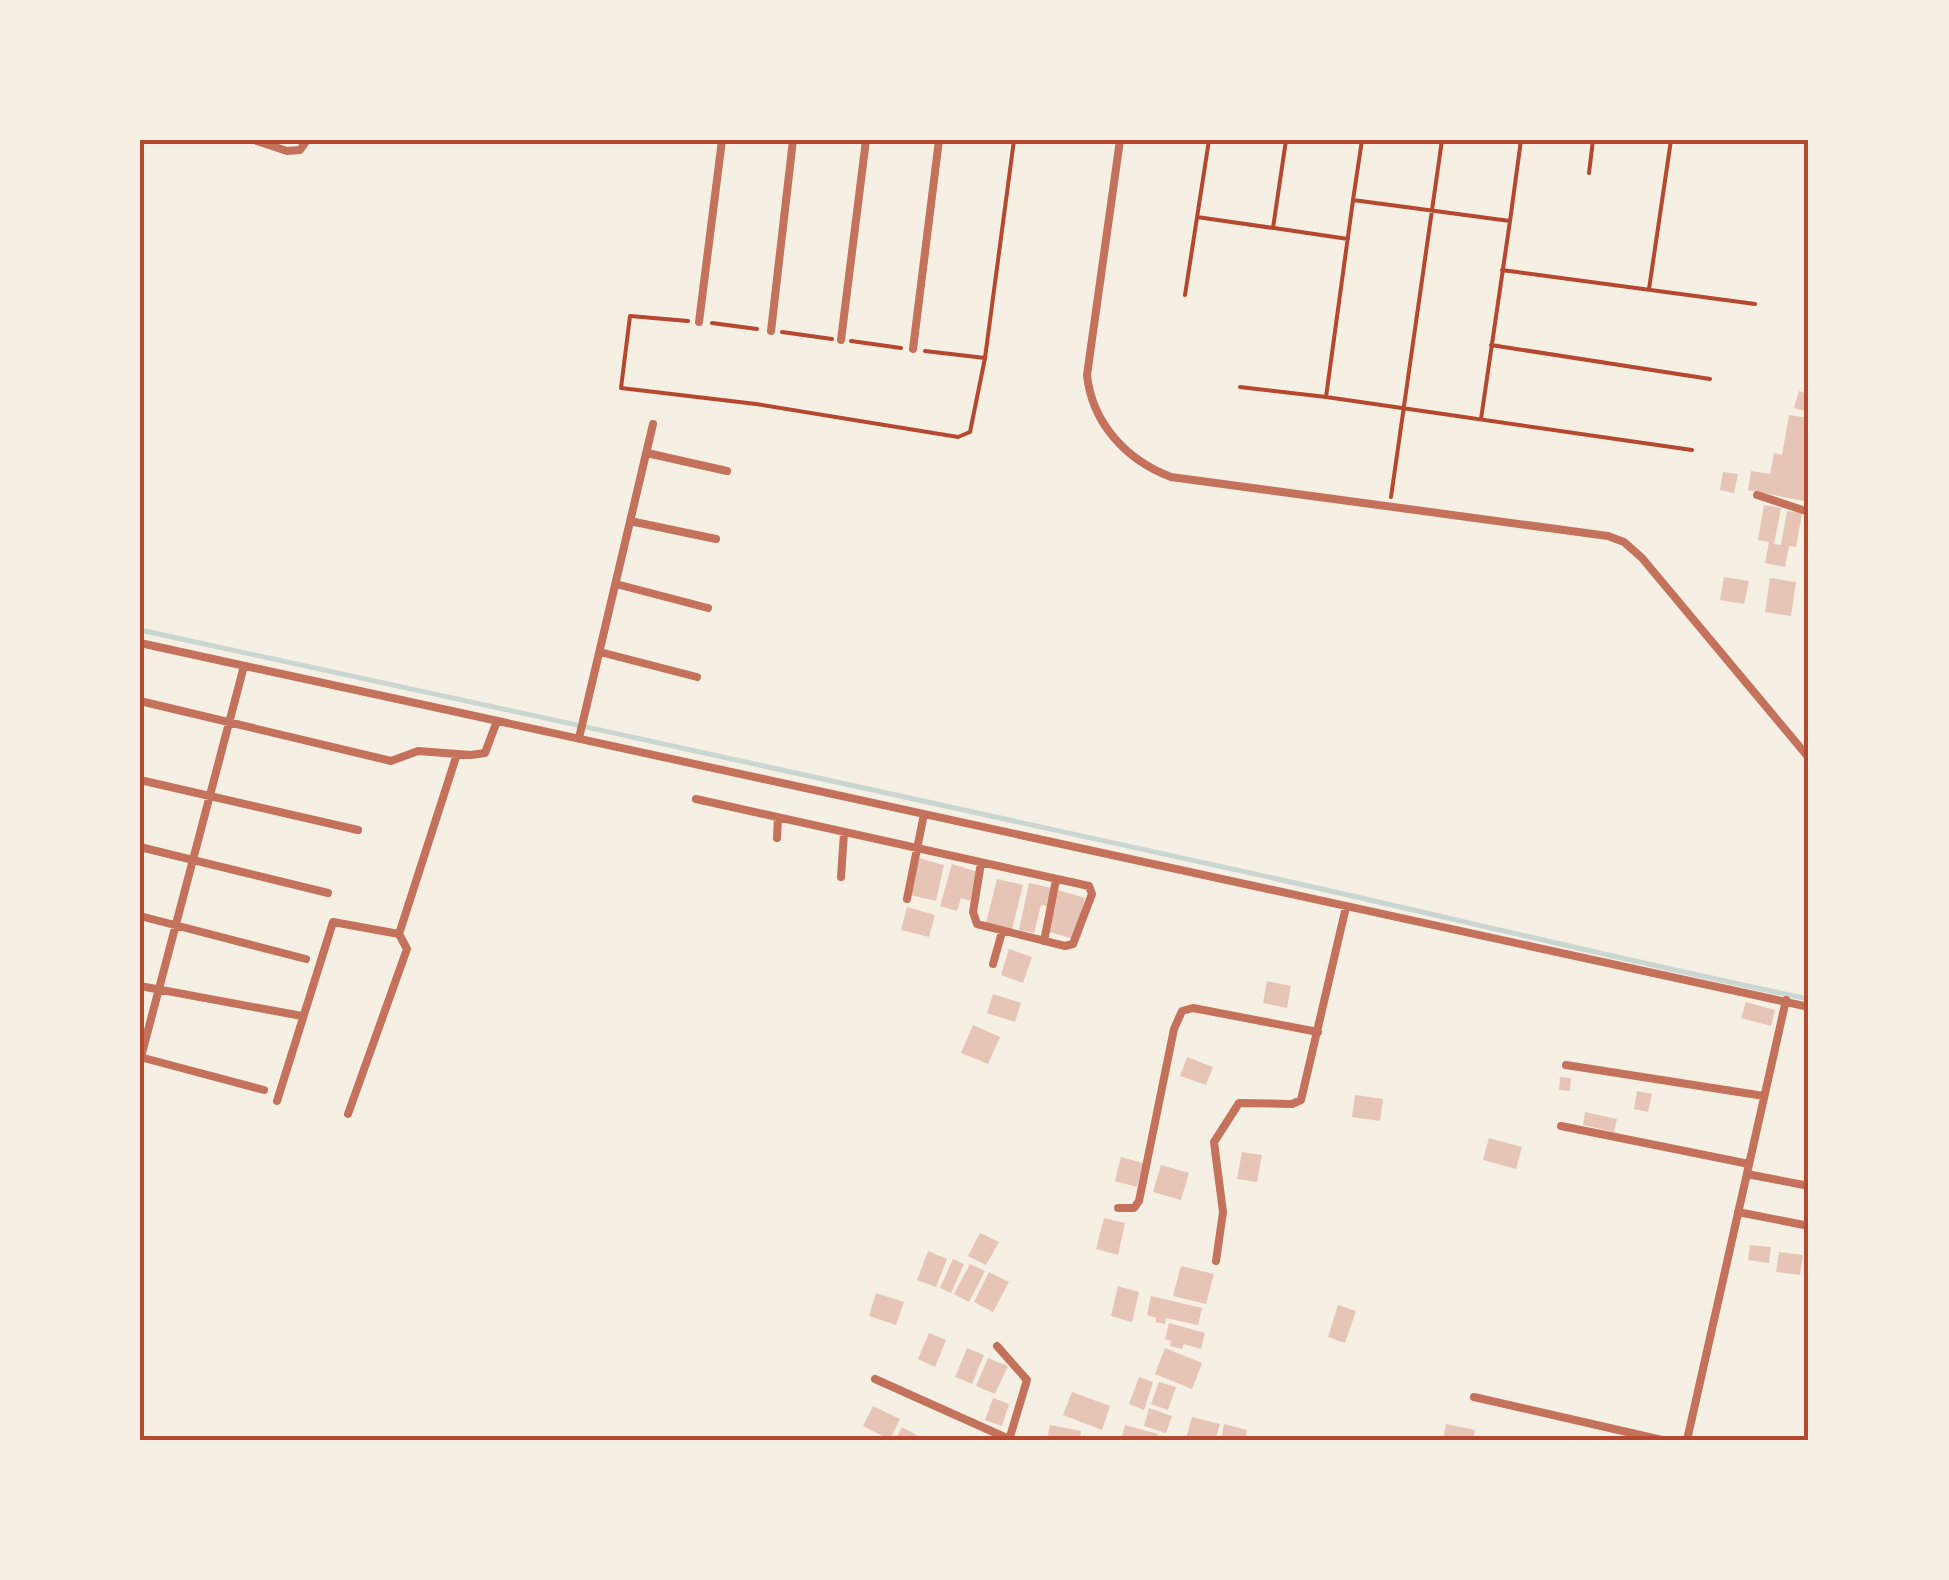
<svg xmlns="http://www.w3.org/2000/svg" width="1949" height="1580" font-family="'Roboto Condensed',sans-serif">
<rect width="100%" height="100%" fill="#f6efe4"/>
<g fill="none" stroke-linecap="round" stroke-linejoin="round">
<path stroke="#c9d6d2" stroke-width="5" d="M140,630C518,712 895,794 1273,878C1452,918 1630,962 1809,999"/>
</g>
<path fill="#e6c5b7" d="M1799,391L1809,394V412L1794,408Z
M1789,415L1809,418V502L1748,490L1751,471L1770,474L1774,453L1782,455Z
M1723,472L1738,474L1734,493L1720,490Z
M1764,505L1781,508L1774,544L1781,545L1787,511L1802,513L1796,547L1789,546L1785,567L1765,563L1769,542L1758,540Z
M1724,577L1749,581L1744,604L1720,600Z
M1770,578L1796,582L1791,616L1765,612Z
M919,858L944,865L936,901L910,895Z
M952,864L978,872L970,901L961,898L957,911L940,906Z
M997,879L1023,885L1012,929L986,923Z
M1029,883L1052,888L1047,906L1041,905L1034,933L1019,930Z
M1058,890L1085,898L1074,939L1046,931Z
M907,907L935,915L929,937L901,930Z
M1009,949L1032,957L1023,983L1001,975Z
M1267,981L1291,986L1287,1008L1263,1003Z
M993,994L1021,1003L1015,1022L987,1013Z
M1746,1002L1775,1010L1771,1026L1741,1018Z
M973,1025L1000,1037L988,1064L961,1053Z
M1187,1057L1213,1067L1206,1085L1180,1076Z
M1560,1077L1571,1078L1570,1091L1559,1090Z
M1637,1091L1652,1094L1648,1112L1634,1109Z
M1355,1095L1383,1099L1380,1121L1352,1117Z
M1585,1112L1617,1119L1614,1132L1583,1125Z
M1489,1138L1522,1147L1516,1169L1483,1160Z
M1242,1152L1262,1155L1257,1182L1237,1179Z
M1121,1157L1143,1163L1137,1187L1115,1181Z
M1161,1165L1189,1173L1181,1200L1153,1192Z
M1104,1218L1125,1223L1118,1255L1096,1249Z
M980,1233L999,1242L986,1265L968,1256Z
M1750,1245L1771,1247L1769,1263L1748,1260Z
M928,1251L947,1259L936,1287L917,1280Z
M1779,1252L1803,1255L1800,1275L1776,1272Z
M953,1259L964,1264L951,1293L940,1288Z
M970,1264L985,1271L969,1302L954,1294Z
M1181,1266L1214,1274L1206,1304L1173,1296Z
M989,1272L1009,1282L993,1312L974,1302Z
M1118,1286L1139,1292L1132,1322L1111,1316Z
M876,1293L904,1302L896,1325L869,1316Z
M1151,1296L1202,1308L1198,1325L1166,1318L1165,1324L1156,1322V1318L1147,1315Z
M1338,1305L1356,1311L1345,1343L1328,1337Z
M1169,1323L1205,1333L1201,1349L1184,1344L1182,1349L1170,1346L1171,1341L1165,1339Z
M929,1333L946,1340L935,1367L918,1359Z
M967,1348L984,1355L972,1384L955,1377Z
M1165,1348L1202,1363L1192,1389L1155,1374Z
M988,1358L1008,1366L995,1394L976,1386Z
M1139,1377L1153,1382L1144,1410L1129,1404Z
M1159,1382L1176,1387L1168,1410L1151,1404Z
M1072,1392L1110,1406L1102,1430L1063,1415Z
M993,1398L1009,1404L1002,1426L985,1420Z
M873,1406L900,1419L890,1440L863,1426Z
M1149,1408L1172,1416L1166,1433L1144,1426Z
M1192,1417L1220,1424L1215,1440L1186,1438Z
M1224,1424L1247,1430L1245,1440H1221Z
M1446,1424L1475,1430L1473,1440H1443Z
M1050,1425L1081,1431L1080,1440H1047Z
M1125,1425L1158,1434L1157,1440H1121Z
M902,1427L925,1440H895Z"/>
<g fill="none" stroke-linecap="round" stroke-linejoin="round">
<path stroke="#b5482f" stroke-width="4" d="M1362,140L1353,200L1510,221L1521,140
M1589,173L1593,140
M1197,217L1273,228L1286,140
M1274,228L1348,239
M1502,270L1755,304
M1649,289L1671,140
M1185,295L1209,140
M688,321L630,316L621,388L756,404L958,437L970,432L985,358
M712,323L757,329
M782,332L832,339
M851,341L901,348
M1491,345L1710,379
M925,351L985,358L1014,140
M1240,387L1326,397L1353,200
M1326,397L1692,450
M1481,419L1510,221
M1391,497L1442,140"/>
<path stroke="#c5725c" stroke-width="8" d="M254,140L287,151L300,150L307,140
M1120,140L1087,375C1092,423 1126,460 1171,477L1608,536L1624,542L1642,558L1809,758
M699,322L722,140
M771,331L793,140
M841,340L866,140
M913,349L939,140
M647,453L727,471
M1757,495L1809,512
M630,521L716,539
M616,584L708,608
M140,643L1809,1007
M600,652L697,677
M140,701L391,761L418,751L471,755L485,753L497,721
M579,738L653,424
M140,780L358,830
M696,799L1089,886L1092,894L1073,944L1065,946L977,924L973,912L981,863
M777,838L778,817
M140,847L328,893
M841,877L844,833
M907,899L924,814
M140,916L306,959
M1044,941L1056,880
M993,964L1002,932
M140,986L302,1016
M140,1057L264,1090
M141,1057L244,666
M1566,1065L1764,1096
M277,1101L333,922L399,934
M348,1114L407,949L399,934L457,754
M1561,1126L1749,1164
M1747,1174L1809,1186
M1118,1208H1134L1139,1201L1174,1029L1182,1011L1193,1008L1318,1032
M1738,1212L1809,1226
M1216,1261L1223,1212L1214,1142L1239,1103L1292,1104L1301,1100L1346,907
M997,1346L1027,1380L1009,1440
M875,1379L1009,1439
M1474,1397L1662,1440
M1687,1440L1786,1000"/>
</g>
<rect width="1949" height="1580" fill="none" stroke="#f6efe4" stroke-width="285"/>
<rect x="142" y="142" width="1664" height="1296" fill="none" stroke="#b5482f" stroke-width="4"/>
</svg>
